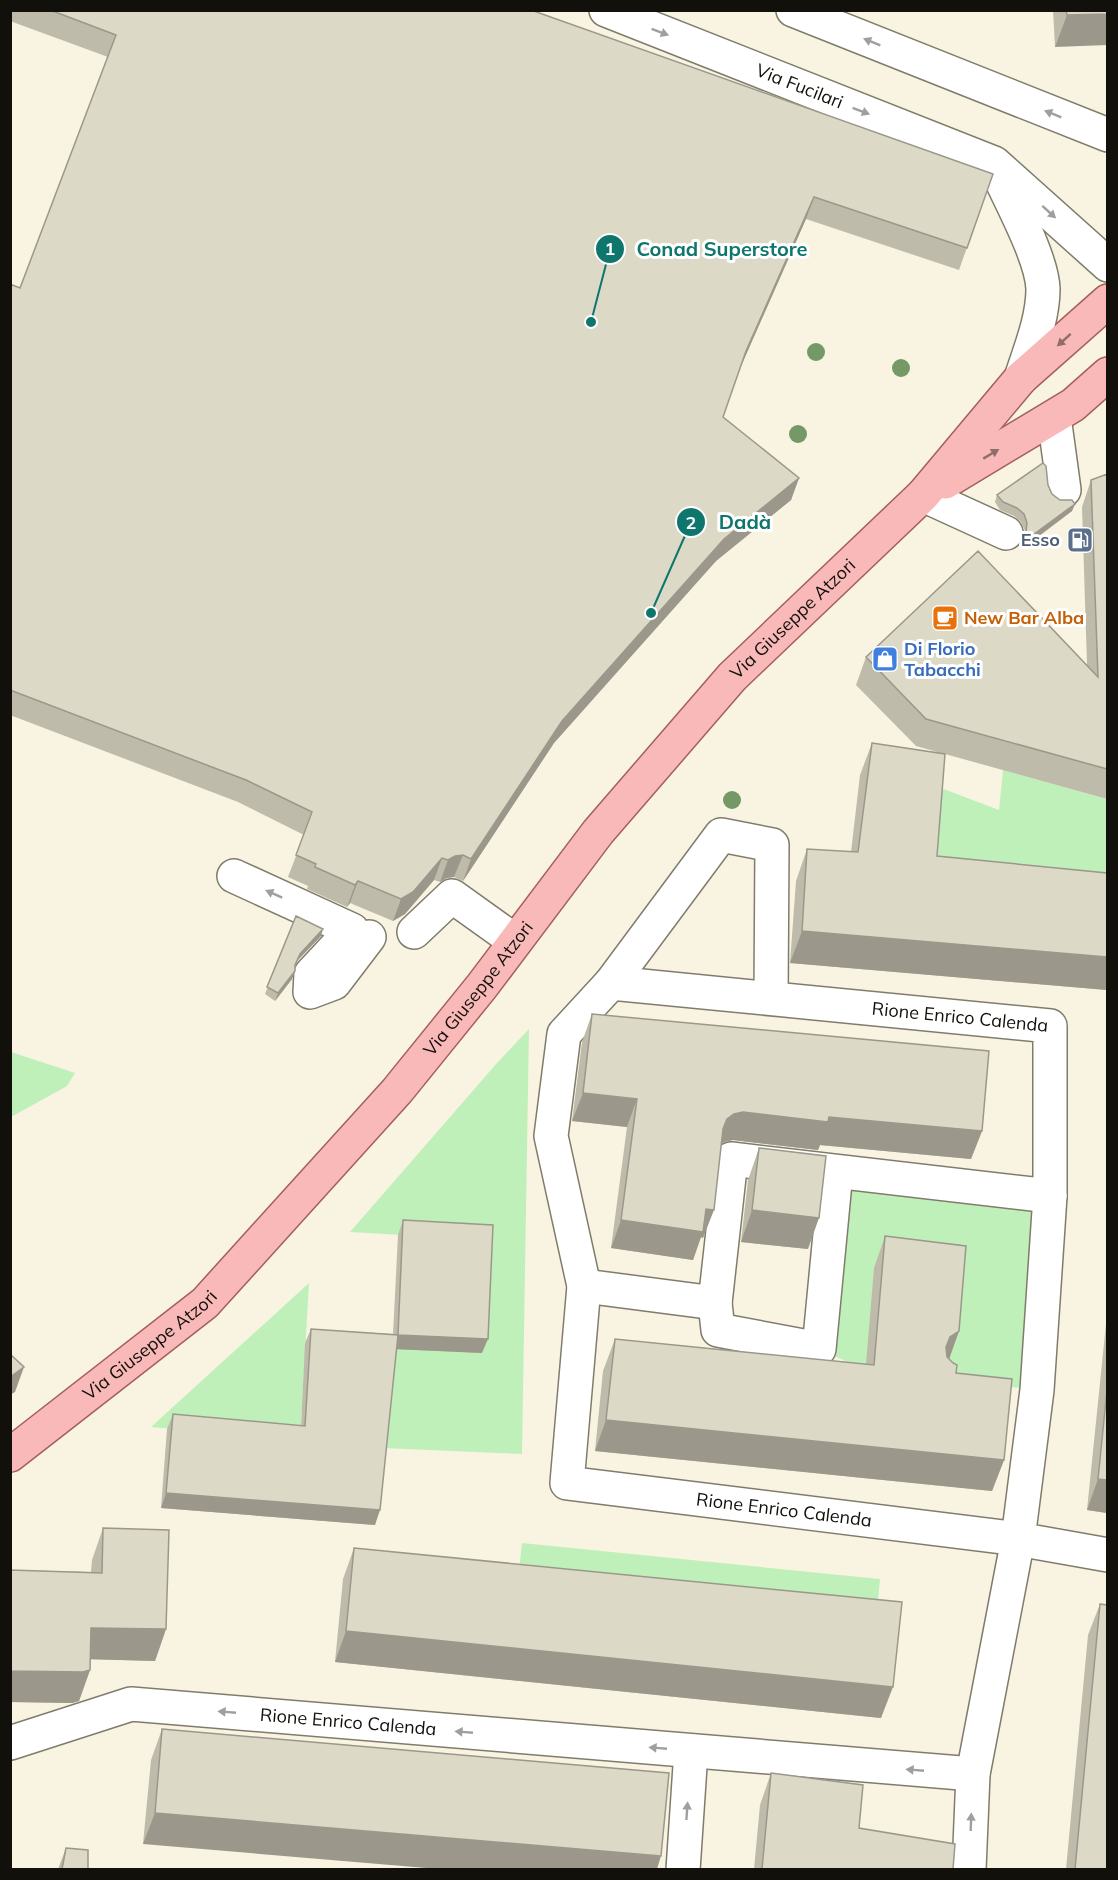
<svg xmlns="http://www.w3.org/2000/svg" width="1118" height="1880" font-family="Mulish,sans-serif">
<rect width="100%" height="100%" fill="#f8f4e1"/>
<path fill="#c0f0ba" d="M1003,770L1107,799V906L926,887L933,785L999,810Z
M529,1029L522,1454L382,1448L392,1349L488,1240L350,1232L497,1063Z
M11,1052L75,1073L67,1086L11,1117Z
M836,1172L1050,1196L1037,1390L865,1370L819,1349Z
M309,1283L300,1440L151,1427Z
M522,1543L880,1579L875,1632L516,1597Z"/>
<g fill="none" stroke-linecap="round" stroke-linejoin="round">
<defs>
<g id="minor">
<path id="s1" d="M606,10L994,163L1108,265"/>
<path d="M793,10L1108,135"/>
<path d="M998,173C1011,202 1042,258 1043,289C1043,319 1030,350 1021,378"/>
<path d="M1054,417L1064,490"/>
<path d="M923,495L1006,533"/>
<path d="M234,876L352,930L311,974L310,992L334,983L369,937"/>
<path d="M414,932L452,896L515,941"/>
<path d="M611,983L721,835L772,845L771,998"/>
<path d="M584,1286L715,1303L731,1159L1050,1196"/>
<path d="M715,1303L718,1330L819,1349L836,1172"/>
<path id="s2" d="M10,1743L131,1704L973,1774"/>
<path d="M683,1870L691,1751"/>
<path id="s3" d="M969,1870L973,1774L1018,1539L567,1483L584,1286L551,1136L564,1034L611,983L1050,1026V1196L1037,1390L1018,1539L1108,1555"/>
</g>
<g id="major">
<path d="M945,482L1073,405L1108,374"/>
<path id="s4" d="M10,1455L205,1303L397,1091L482,986L598,832L732,677L923,495L1021,378L1108,301"/>
</g>
</defs>
<use href="#minor" stroke="#807c6b" stroke-width="36"/>
<use href="#major" stroke="#a45f5c" stroke-width="36"/>
<use href="#minor" stroke="#fff" stroke-width="33"/>
<use href="#major" stroke="#f8b9b8" stroke-width="33"/>
</g>
<g fill="#749866">
<circle cx="816" cy="352" r="9"/>
<circle cx="901" cy="368" r="9"/>
<circle cx="798" cy="434" r="9"/>
<circle cx="732" cy="800" r="9"/>
</g>
<path fill="#bebbab" d="M10,10H531L993,174L959,270L806,219L740,368L723,417L799,478L791,500L716,561L554,743L463,881L454,877L447,878L440,882L434,880L405,914L393,921L350,903L347,907L307,889L308,886L288,877L304,835L238,802L10,715V284L20,288L108,57L10,21Z
M1053,10H1107L1055,47Z
M1107,474V799L945,754L937,856L1107,873V990L790,963L796,881L807,849L851,852L860,775L872,743L941,753L916,746L856,685L866,657L1087,665L1082,507L1091,480Z
M1048,485L1052,494L1060,500L1075,504L1072,511L1027,545L1023,540L1025,531L1021,522L1014,516L1000,510L995,502L997,495Z
M296,916L321,936L297,961L292,979L275,1001L265,994Z
M592,1014L982,1131L971,1159L820,1145L818,1150L733,1140L724,1142L721,1144L703,1238L701,1237L693,1260L611,1248L627,1127L572,1121L582,1042Z
M759,1148L808,1249L741,1242L748,1180Z
M403,1220L482,1353L396,1349L375,1525L161,1508L167,1429L173,1414L301,1426L305,1343L311,1329L393,1334L398,1235Z
M885,1236L959,1331L949,1359L1004,1460L992,1491L595,1451L603,1371L615,1339L866,1364L874,1268Z
M1107,1314V1513L1087,1510Z
M103,1528L166,1629L155,1661L91,1659L90,1670L79,1701L72,1703L10,1702V1570L91,1572L92,1560Z
M354,1548L881,1718L335,1662L343,1579Z
M1100,1604L1107,1869H1066L1088,1635Z
M162,1729L669,1773L143,1844L151,1760Z
M771,1773L859,1828L953,1869H754L760,1805Z
M66,1848L88,1869H58Z"/>
<path fill="#9b988b" d="M1107,14V45L1055,47L1067,15Z
M814,197L806,219L738,373L746,351Z
M799,478L791,500L716,561L554,743L463,881L471,859L562,721L724,539Z
M1075,504L1072,511L1027,545L1030,537Z
M463,855L454,877L447,878L440,882L448,860L455,856Z
M442,858L434,880L405,914L393,921L401,899Z
M358,881L350,903L347,907L355,885Z
M323,929L321,936L297,961L292,972L300,954Z
M802,931L1107,957V990L790,963Z
M295,971L292,979L275,1001L278,993Z
M583,1093L637,1099L627,1127L572,1121Z
M743,1112L829,1117L982,1131L971,1159L820,1145L818,1150L733,1140L724,1142L716,1147L712,1157L727,1119L734,1114Z
M706,1209L714,1210L703,1238L701,1237L693,1260L611,1248L621,1220Z
M752,1210L819,1218L808,1249L741,1242Z
M959,1331L948,1362L938,1368L950,1337Z
M398,1335L488,1339L482,1353L392,1349Z
M24,1367L15,1392L10,1395V1377Z
M606,1420L1004,1460L992,1491L595,1451Z
M1098,1479L1107,1480V1513L1087,1510Z
M166,1493L380,1510L375,1525L161,1508Z
M91,1628L166,1629L155,1661L80,1659Z
M346,1631L893,1687L881,1718L335,1662Z
M90,1670L79,1701L72,1703L10,1702V1671Z
M155,1813L661,1856L657,1869H438L143,1844Z"/>
<path fill="#ddd9c7" stroke="#9b988b" stroke-width="1.5" d="M50,10H531L993,174L967,248L814,197L746,351L723,417L799,478L724,539L562,721L471,859L463,855L455,856L448,860L442,858L413,892L401,899L358,881L355,885L315,867L316,864L296,855L312,812L246,780L10,690V284L20,288L116,35Z
M1066,10H1107V14L1067,15Z
M1043,463L1046,466L1048,485L1052,494L1060,500H1072L1075,504L1030,537L1026,532L1027,523L1024,514L1017,508L1003,502L997,495Z
M1107,474V769L926,719L866,657L978,551L1098,677L1091,480Z
M872,743L945,754L937,856L1107,873V957L802,931L807,849L858,852Z
M296,916L323,929L300,954L295,965V971L278,993L267,987Z
M592,1014L989,1051L982,1131L829,1117L828,1122L743,1112L734,1114L727,1119L723,1129L714,1210L706,1209L703,1232L621,1220L637,1099L583,1093Z
M759,1148L826,1156L819,1218L752,1210Z
M403,1220L493,1225L488,1339L398,1335Z
M885,1236L966,1246L959,1331L950,1337L946,1347L947,1357L953,1363L957,1365L956,1373L1012,1379L1004,1460L606,1420L615,1339L874,1365Z
M311,1329L398,1335L380,1510L166,1493L173,1414L305,1426Z
M10,1354L24,1367L10,1377Z
M1107,1390V1480L1098,1479Z
M103,1528L169,1530L166,1629L91,1628L90,1670L83,1672L10,1671V1570L102,1573Z
M354,1548L902,1602L893,1687L346,1631Z
M1100,1604L1107,1605V1869H1075Z
M162,1729L669,1773L661,1856L155,1813Z
M771,1773L863,1785L859,1828L955,1844L953,1869H762Z
M66,1848L88,1850V1869H62Z"/>
<defs><path id="oneway-solid" d="M-6-.8H1V-3.2L6.5 0L1 3.2V.8H-6Z" transform="scale(1.5)"/></defs>
<g fill="#a09f9d">
<use href="#oneway-solid" transform="translate(660 32) rotate(21)"/>
<use href="#oneway-solid" transform="translate(872 42) rotate(-158)"/>
<use href="#oneway-solid" transform="translate(861 111) rotate(21)"/>
<use href="#oneway-solid" transform="translate(1053 114) rotate(-158)"/>
<use href="#oneway-solid" transform="translate(1049 212) rotate(42)"/>
<use href="#oneway-solid" transform="translate(274 894) rotate(-156)"/>
<use href="#oneway-solid" transform="translate(227 1712) rotate(-175)"/>
<use href="#oneway-solid" transform="translate(464 1732) rotate(-175)"/>
<use href="#oneway-solid" transform="translate(658 1748) rotate(-175)"/>
<use href="#oneway-solid" transform="translate(915 1770) rotate(-175)"/>
<use href="#oneway-solid" transform="translate(687 1811) rotate(-86)"/>
<use href="#oneway-solid" transform="translate(971 1822) rotate(-88)"/>
</g>
<g fill="#906d6a">
<use href="#oneway-solid" transform="translate(1064 340) rotate(138)"/>
<use href="#oneway-solid" transform="translate(991 454) rotate(-31)"/>
</g>
<defs>
<symbol id="fuel-square" viewBox="-11 -11 22 22"><rect x="-9" y="-9" width="18" height="18" rx="4" fill="#5c6f8a" stroke="#fff"/><path d="M-5.5-6h7V0h2V4h1.3V-2.5L3-4.5l.8-.8L6-3V5H2.5V1h-1V6h-7ZM-4.2-4.7v3.2H.2V-4.7Z" fill="#fff"/></symbol>
<symbol id="cafe-square" viewBox="-11 -11 22 22"><rect x="-9" y="-9" width="18" height="18" rx="4" fill="#e8710a" stroke="#fff"/><path d="M-5.5-4.5H6V0H3Q3 3.5 0 3.5H-2.5Q-5.5 3.5-5.5 0ZM3-3.2v2h1.7v-2ZM-6 4.5H4V6H-6Z" fill="#fff"/></symbol>
<symbol id="shop-square" viewBox="-11 -11 22 22"><rect x="-9" y="-9" width="18" height="18" rx="4" fill="#3f7fe0" stroke="#fff"/><path d="M-5-2.5h2.3a2.7 3.5 0 0 1 5.4 0H5L5.5 6h-11ZM-1.5-2.5h3a1.5 2.3 0 0 0-3 0Z" fill="#fff"/></symbol>
</defs>
<g fill-rule="evenodd">
<use href="#fuel-square" x="1065" y="525" width="30" height="30"/>
<use href="#cafe-square" x="930" y="603" width="30" height="30"/>
<use href="#shop-square" x="870" y="644" width="30" height="30"/>
</g>
<g text-anchor="middle" stroke-width="6" stroke-linejoin="round" paint-order="stroke">
<g font-size="18" fill="#11100a" stroke="#fff">
<text dy="6" stroke="none"><textPath href="#s1" startOffset="208">Via Fucilari</textPath></text>
<text dy="6" stroke="none"><textPath href="#s4" startOffset="1150">Via Giuseppe Atzori</textPath></text>
<text dy="6" stroke="none"><textPath href="#s4" startOffset="664">Via Giuseppe Atzori</textPath></text>
<text dy="6" stroke="none"><textPath href="#s3" startOffset="1664">Rione Enrico Calenda</textPath></text>
<text dy="6" stroke="none"><textPath href="#s4" startOffset="178">Via Giuseppe Atzori</textPath></text>
<text transform="translate(784 1510) rotate(7)" y="6">Rione Enrico Calenda</text>
<text dy="6" stroke="none"><textPath href="#s2" startOffset="345">Rione Enrico Calenda</textPath></text>
</g>
<g font-size="18" font-weight="bold" fill="#4e5e75" stroke="#fff" text-anchor="end">
<text x="1060" y="546">Esso</text>
</g>
<g font-size="18" font-weight="bold" fill="#c56008" stroke="#fff" text-anchor="start">
<text x="964" y="624">New Bar Alba</text>
</g>
<g font-size="18" font-weight="bold" fill="#366cbe" stroke="#fff" text-anchor="start">
<text x="904" y="655">Di Florio<tspan x="904" dy="21">Tabacchi</tspan></text>
</g>
</g>
<path fill="none" stroke="#0f766e" stroke-width="2" d="M591 322L610 249M651 613L691 522"/>
<g fill="#0f766e" stroke="#fff" stroke-width="2">
<circle cx="591" cy="322" r="6"/>
<circle cx="651" cy="613" r="6"/>
<circle cx="610" cy="249" r="15"/>
<circle cx="691" cy="522" r="15"/>
</g>
<g font-size="18" text-anchor="middle" font-weight="bold" fill="#fff">
<text x="610" y="255">1</text>
<text x="691" y="529">2</text>
</g>
<g font-size="20" text-anchor="middle" font-weight="bold" fill="#0f766e" stroke="#fff" stroke-width="6" stroke-linejoin="round" paint-order="stroke">
<text x="722" y="256">Conad Superstore</text>
<text x="745" y="529">Dadà</text>
</g>
<rect width="1118" height="1880" fill="none" stroke="#11100a" stroke-width="24"/>
</svg>
